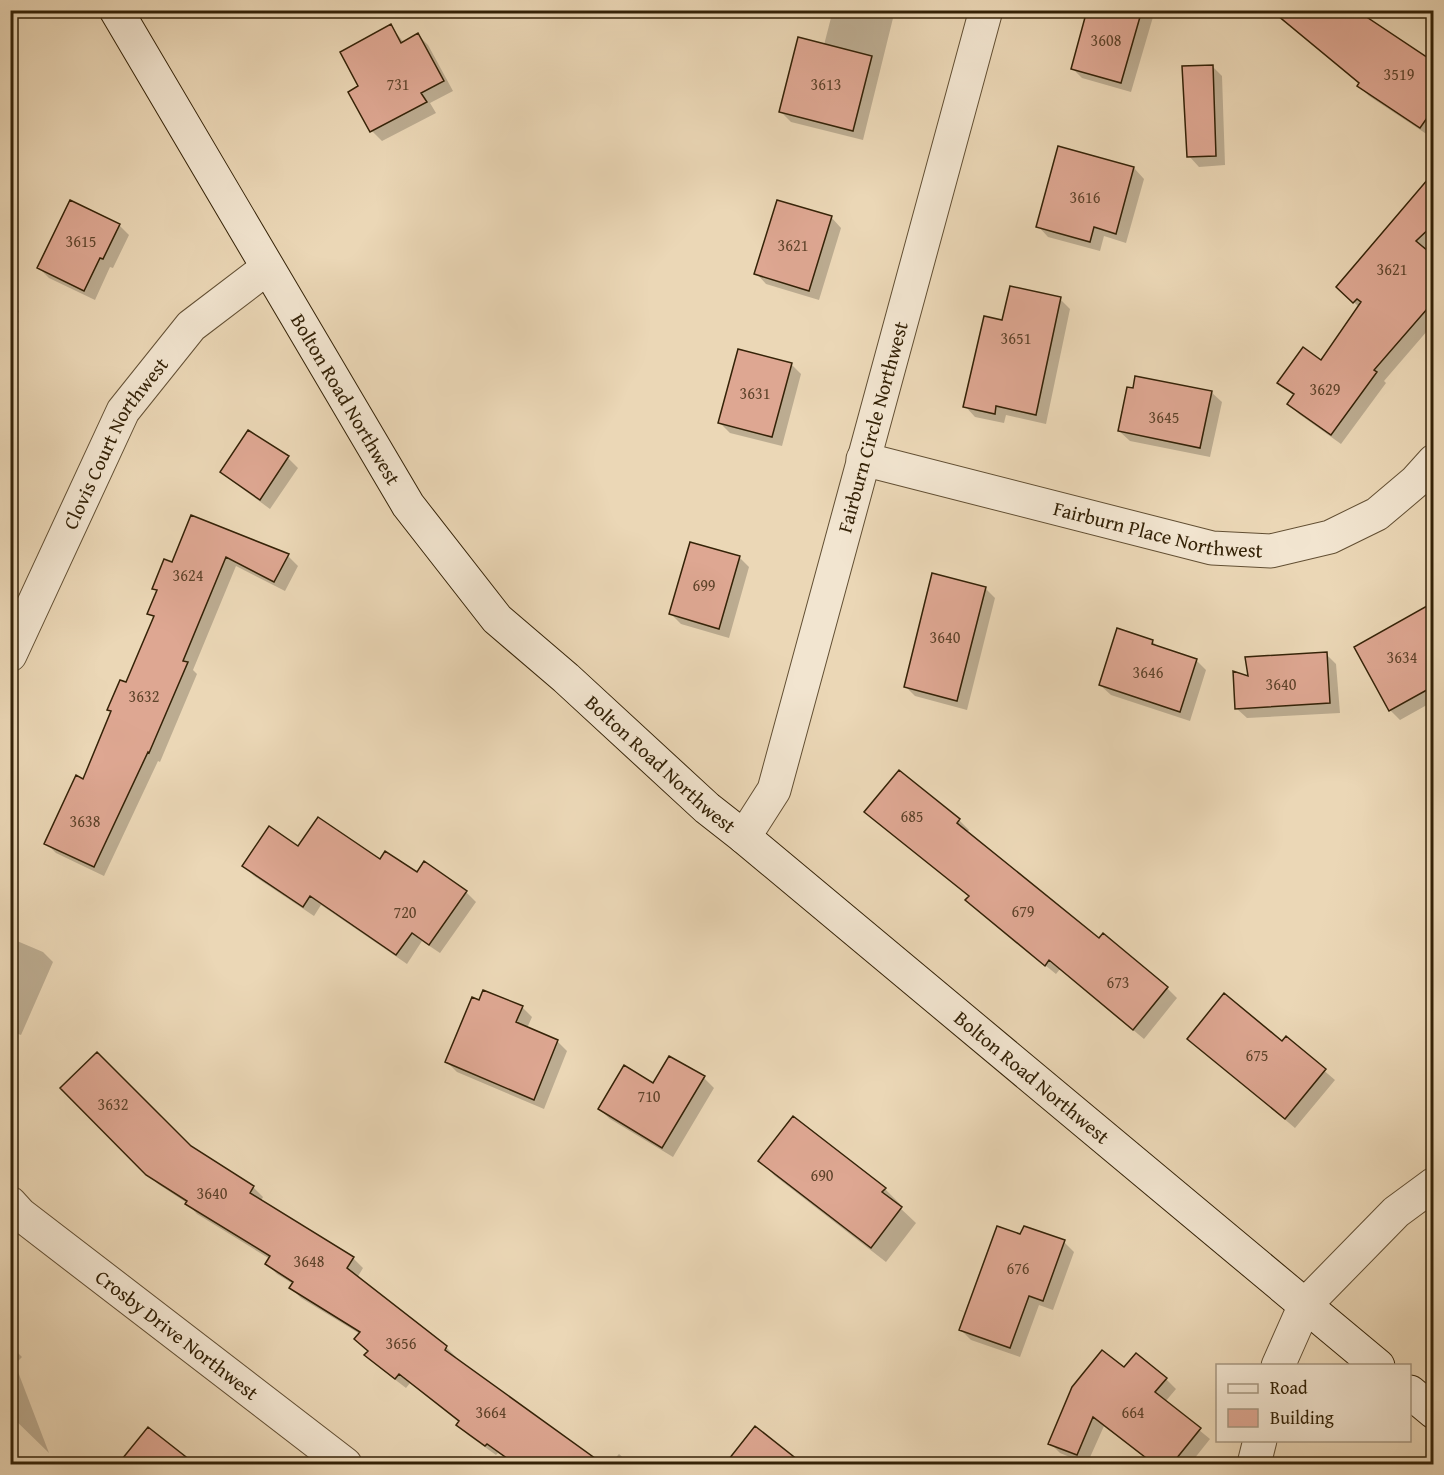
<svg xmlns="http://www.w3.org/2000/svg" width="1444" height="1475" font-family="'Gentium Book Plus',serif">
<rect width="100%" height="100%" fill="#ebd7b6"/>
<filter id="stains"><feTurbulence type="fractalNoise" baseFrequency=".00333" numOctaves="4"/><feColorMatrix values="0 0 0 0 .2 0 0 0 0 .09 0 0 0 0 .02 0 0 0 .5 -.17"/></filter>
<radialGradient id="worn" r=".72"><stop offset=".6" stop-color="#630" stop-opacity="0"/><stop offset="1" stop-color="#630" stop-opacity=".3"/></radialGradient>
<path fill="#0003" d="M833,10H895L863,140L791,122L781,112L824,45Z
M1089,10H1146L1153,17L1131,92L1082,78L1072,68Z
M1271,10H1356L1434,64V133L1431,137L1369,96L1359,86L1360,84Z
M391,26L404,43L418,35L428,45L453,91L430,103L436,113L382,141L372,131Z
M1212,66L1222,76L1225,165L1199,167L1189,156Z
M1059,148L1134,168L1144,179L1126,243L1104,236L1100,251L1048,237L1038,226Z
M1434,197V244L1426,251L1434,258V323L1384,381L1386,383L1341,444L1299,414L1289,404L1294,396L1279,382L1321,362L1359,307L1338,287Z
M831,217L841,228L819,300L766,284L756,273Z
M119,225L129,235L113,268L110,267L95,300L49,278L39,268Z
M1060,299L1070,309L1046,424L1006,415L1004,423L975,417L965,406L1004,322Z
M10,303L19,311L10,334Z
M791,364L801,374L782,446L730,433L720,423Z
M1211,392L1222,402L1210,457L1130,441L1119,431Z
M288,458L298,468L270,509L232,481L222,471Z
M191,517L288,556L298,566L285,591L236,566L193,670L197,674L160,762L158,761L104,876L56,853L46,843L83,781L112,713L109,710L127,684L155,619L149,613L158,592L154,588L173,564Z
M739,557L749,567L729,638L681,624L671,614Z
M985,588L995,598L967,710L915,696L905,686Z
M1153,642L1159,648L1196,660L1206,670L1190,721L1111,695L1100,685Z
M1326,654L1336,664L1340,713L1247,718L1236,708L1249,678Z
M1434,682V701L1400,720L1390,710Z
M899,772L959,820L969,830L967,833L1099,940L1167,988L1177,998L1144,1039L1060,969L1056,974L977,910L967,900L970,897L866,812Z
M381,861L466,892L476,902L440,953L422,941L407,964L321,905L314,916L254,876L244,866Z
M10,938L43,952L53,962L21,1035L10,1031Z
M522,1007L532,1017L527,1028L557,1041L567,1051L544,1109L457,1072L447,1062Z
M1286,1038L1335,1080L1295,1128L1189,1039L1282,1043Z
M704,1078L714,1088L673,1157L610,1119L599,1109L653,1085Z
M62,1088L190,1148L253,1187L263,1197L261,1201L353,1258L363,1268L357,1278L446,1347L456,1357L455,1359L573,1445L596,1464H514L498,1453L496,1455L468,1435L458,1425L460,1423L410,1383L406,1388L376,1365L366,1355L369,1352L356,1339L360,1334L301,1298L291,1288L293,1284L277,1274L267,1264L270,1259L197,1214L187,1203L158,1184Z
M760,1161L885,1189L900,1204L898,1206L916,1223L886,1262L775,1176Z
M1021,1236L1064,1242L1074,1252L1053,1310L1039,1305L1020,1357L971,1340L961,1330Z
M10,1345L22,1357L15,1364L49,1453L10,1415Z
M1125,1369L1166,1379L1176,1389L1165,1402L1210,1439L1190,1464H1153L1104,1426L1087,1464L1060,1453L1050,1443Z
M148,1429L184,1458L191,1464H120Z
M755,1429L800,1464H730L728,1463Z
M619,1454L630,1464H610Z"/>
<path fill="#dea792" stroke="#342207" stroke-width="1.5" d="M1087,10H1142L1121,83L1071,69Z
M1271,10H1356L1434,62V108L1420,128L1357,86L1359,83Z
M391,24L401,43L418,33L444,81L421,93L427,102L370,132L348,92L358,86L340,52Z
M798,37L872,56L853,131L779,112Z
M1213,65L1216,156L1187,157L1182,66Z
M1058,146L1134,167L1116,234L1094,227L1090,242L1036,227Z
M1434,172V224L1416,241L1434,256V301L1374,370L1377,372L1331,435L1287,404L1294,394L1277,383L1303,347L1321,360L1361,302L1357,299L1353,303L1336,287Z
M70,200L120,224L103,259L100,258L84,291L37,268Z
M777,200L832,216L809,291L754,274Z
M1010,286L1061,297L1036,415L996,406L995,414L963,407L984,316L1002,320Z
M738,349L792,363L772,437L718,423Z
M1135,376L1212,391L1200,448L1118,431L1127,387L1133,388Z
M248,430L289,456L260,500L220,472Z
M191,515L289,554L274,582L226,557L183,661L188,662L149,753L148,752L94,867L44,844L76,775L83,779L111,711L107,710L120,680L126,682L154,616L147,614L157,590L152,589L164,559L172,562Z
M690,542L740,556L719,629L669,614Z
M932,573L986,587L957,701L904,687Z
M1434,602V686L1389,711L1354,647Z
M1117,628L1153,640L1152,644L1197,659L1180,712L1099,685Z
M1327,652L1330,703L1235,709L1233,671L1248,676L1245,657Z
M899,770L960,819L957,823L1099,938L1103,933L1168,987L1133,1030L1049,960L1045,966L965,900L969,896L864,812Z
M318,817L380,859L385,851L417,872L424,861L467,891L429,945L412,933L396,955L310,896L303,907L242,866L269,826L298,846Z
M483,990L523,1006L516,1022L558,1040L534,1100L445,1062L472,997L479,1000Z
M1224,993L1282,1041L1286,1036L1326,1069L1285,1119L1187,1039Z
M97,1052L191,1146L254,1186L250,1193L354,1257L347,1268L447,1346L445,1350L603,1464H515L487,1444L485,1446L456,1425L459,1421L399,1374L395,1379L364,1355L368,1351L354,1339L360,1332L289,1288L293,1282L265,1264L270,1256L185,1204L187,1201L146,1175L60,1088Z
M669,1056L705,1076L662,1148L598,1109L624,1065L653,1083Z
M793,1116L886,1188L882,1192L902,1207L871,1248L758,1161Z
M997,1226L1020,1234L1024,1226L1065,1240L1043,1301L1029,1296L1010,1348L959,1330Z
M1102,1350L1124,1367L1136,1353L1167,1378L1155,1392L1201,1428L1172,1464H1154L1093,1417L1077,1455L1048,1444L1072,1387Z
M755,1426L803,1464H725Z
M148,1427L195,1464H118Z"/>
<g fill="none" stroke-linecap="round" stroke-linejoin="round">
<defs>
<g id="street">
<path id="s1" d="M863,459L1212,548L1271,551L1330,537L1377,514L1416,481L1434,461"/>
<path id="s2" d="M10,655L123,411L191,326L267,268"/>
<path id="s3" d="M744,837L774,790L986,10"/>
<path id="s4" d="M10,1203L20,1214L345,1464"/>
<path d="M1278,1366L1305,1305L1396,1212L1434,1184"/>
<path d="M1254,1464L1260,1440"/>
</g>
<g id="secondary">
<path id="s5" d="M116,10L408,505L497,619L566,678L707,808L744,837L1378,1366"/>
<path d="M1410,1392L1434,1412"/>
</g>
</defs>
<use href="#street" stroke="#624f33" stroke-width="35"/>
<use href="#secondary" stroke="#342207" stroke-width="35"/>
<use href="#street" stroke="#f2e5d0" stroke-width="33"/>
<use href="#secondary" stroke="#f2e5d0" stroke-width="33"/>
</g>
<g text-anchor="middle" stroke-width="5" stroke-linejoin="round" paint-order="stroke">
<g font-size="16" fill="#5e432a">
<text x="1106" y="46">3608</text>
<text x="1399" y="80">3519</text>
<text x="398" y="90">731</text>
<text x="826" y="90">3613</text>
<text x="1085" y="203">3616</text>
<text x="81" y="247">3615</text>
<text x="793" y="251">3621</text>
<text x="1392" y="275">3621</text>
<text x="1016" y="344">3651</text>
<text x="1325" y="395">3629</text>
<text x="755" y="399">3631</text>
<text x="1164" y="423">3645</text>
<text x="188" y="581">3624</text>
<text x="704" y="591">699</text>
<text x="945" y="643">3640</text>
<text x="1402" y="663">3634</text>
<text x="1148" y="678">3646</text>
<text x="1281" y="690">3640</text>
<text x="144" y="702">3632</text>
<text x="912" y="822">685</text>
<text x="85" y="827">3638</text>
<text x="1023" y="917">679</text>
<text x="405" y="918">720</text>
<text x="1118" y="988">673</text>
<text x="1257" y="1061">675</text>
<text x="649" y="1102">710</text>
<text x="113" y="1110">3632</text>
<text x="822" y="1181">690</text>
<text x="212" y="1199">3640</text>
<text x="309" y="1267">3648</text>
<text x="1018" y="1274">676</text>
<text x="401" y="1349">3656</text>
<text x="491" y="1418">3664</text>
<text x="1133" y="1418">664</text>
</g>
<g font-size="20" fill="#342207" stroke="#f2e5d0">
<text dy="7" stroke="none"><textPath href="#s5" startOffset="452">Bolton Road Northwest</textPath></text>
<text dy="7" stroke="none"><textPath href="#s3" startOffset="432">Fairburn Circle Northwest</textPath></text>
<text dy="7" stroke="none"><textPath href="#s2" startOffset="237">Clovis Court Northwest</textPath></text>
<text dy="7" stroke="none"><textPath href="#s1" startOffset="304">Fairburn Place Northwest</textPath></text>
<text dy="7" stroke="none"><textPath href="#s5" startOffset="938">Bolton Road Northwest</textPath></text>
<text dy="7" stroke="none"><textPath href="#s5" startOffset="1424">Bolton Road Northwest</textPath></text>
<text dy="7" stroke="none"><textPath href="#s4" startOffset="213">Crosby Drive Northwest</textPath></text>
</g>
</g>
<rect width="1444" height="1475" fill="none" stroke="#ebd7b6" stroke-width="36"/>
<rect x="12" y="12" width="1420" height="1451" fill="none" stroke="#342207" stroke-width="3"/>
<rect x="18" y="18" width="1408" height="1439" fill="none" stroke="#342207" stroke-width="1.5"/>
<rect x="1216" y="1364" width="195" height="78" fill="#f2e5d0" stroke="#a69780" stroke-width="1.5"/>
<rect x="1228" y="1384" width="30" height="9" fill="#f2e5d0" stroke="#a69780" stroke-width="1.5"/>
<text x="1270" y="1394" font-size="18" fill="#342207">Road</text>
<rect x="1228" y="1409" width="30" height="18" fill="#dea792" stroke="#a69780" stroke-width="1.5"/>
<text x="1270" y="1424" font-size="18" fill="#342207">Building</text>
<rect width="100%" height="100%" filter="url(#stains)"/>
<rect width="100%" height="100%" fill="url(#worn)"/>
</svg>
